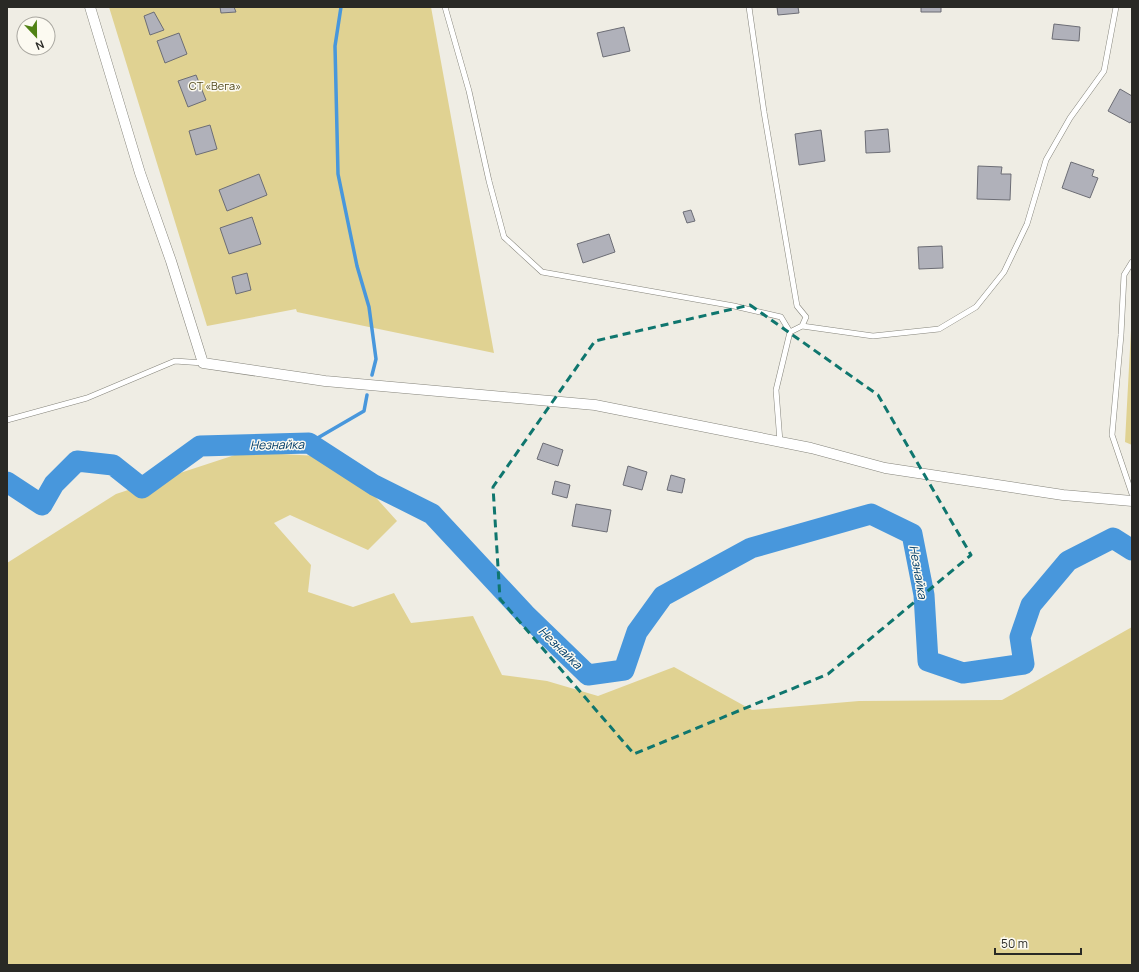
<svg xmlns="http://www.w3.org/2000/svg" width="1139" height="972" font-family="Manrope,sans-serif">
<rect width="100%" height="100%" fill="#efede4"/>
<path fill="#e0d292" d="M109,7H431L494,353L297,312L296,309L207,326Z
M1132,311V445L1125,442Z
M244,452L318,456L370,491L397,521L368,550L290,515L274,523L311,565L308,592L353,607L394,593L411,623L473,616L502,675L547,681L598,696L674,667L752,710L859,701L1002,700L1132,627V965H7V563L116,494Z"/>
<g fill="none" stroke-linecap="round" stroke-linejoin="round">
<path stroke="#4897dc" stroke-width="3.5" d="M341,7L335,46L338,174L357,266L369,307L376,359L372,375
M309,443L364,411L367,395"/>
<path stroke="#4897dc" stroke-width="21" d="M7,482L42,505L54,484L77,461L113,465L142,488L200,446L309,443L374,485L432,514L525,614L588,675L624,670L637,632L663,596L751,548L871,514L912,534L924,595L928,661L963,673L1024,664L1020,637L1031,605L1068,561L1113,538L1132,550"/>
</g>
<path fill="#b0b1ba" stroke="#6c6d75" d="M220,7H234L236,12L221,13Z
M777,7H798L799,13L778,15Z
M921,7H941V12H921Z
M154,12L164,30L150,35L144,16Z
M1054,24L1080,27L1079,41L1052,39Z
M624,27L630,51L603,57L597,33Z
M179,33L187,54L165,63L157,41Z
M196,75L206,100L188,107L178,81Z
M1120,89L1132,96V120L1130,123L1108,111Z
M210,125L217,149L196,155L189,131Z
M888,129L890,152L866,153L865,131Z
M821,130L825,161L799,165L795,134Z
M1071,162L1094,170L1092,176L1098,178L1090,198L1062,188Z
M978,166L1002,167L1001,174H1011L1010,200L977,199Z
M259,174L267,195L227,211L219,190Z
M691,210L695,221L687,223L683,212Z
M252,217L261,244L229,254L220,228Z
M609,234L615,252L583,263L577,244Z
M942,246L943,268L919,269L918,247Z
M247,273L251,290L236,294L232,277Z
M543,443L563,450L558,466L537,459Z
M628,466L647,472L642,490L623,485Z
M671,475L685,479L682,493L667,490Z
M555,481L570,485L567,498L552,494Z
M576,504L611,510L607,532L572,526Z"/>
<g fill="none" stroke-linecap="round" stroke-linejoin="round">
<defs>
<path id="lane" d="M445,7L469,91L489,181L504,237L542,272L734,306L781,317L790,332
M749,7L764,112L797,306L806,317L802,326L790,332L776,390L780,442
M1132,262L1124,275L1121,335L1112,435L1132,494
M802,326L873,336L939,329L976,307L1004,272L1027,224L1046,160L1070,118L1104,71L1116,7
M7,420L87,398L175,361L203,363"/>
<path id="street" d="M90,7L140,173L171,261L203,363L325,381L595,405L811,448L885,468L1063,495L1132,501"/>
</defs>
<use href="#lane" stroke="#85847b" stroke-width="6"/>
<use href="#street" stroke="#85847b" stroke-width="11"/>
<use href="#lane" stroke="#fff" stroke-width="5"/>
<use href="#street" stroke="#fff" stroke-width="10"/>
</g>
<path fill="none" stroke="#0f766e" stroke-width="3" stroke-dasharray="8 5" stroke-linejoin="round" d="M750,305L878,395L971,555L828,674L634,754L500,599L493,487L595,341Z"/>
<g text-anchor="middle" stroke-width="3" stroke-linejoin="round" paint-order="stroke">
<g font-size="11" fill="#534a1e" stroke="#fcfaf1">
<text x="215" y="90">СТ «Вега»</text>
</g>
<g font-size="12" font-style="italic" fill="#003c68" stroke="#fcfaf1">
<text transform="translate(277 445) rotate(-1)" y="4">Незнайка</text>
<text transform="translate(918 572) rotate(80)" y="4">Незнайка</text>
<text transform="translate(560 648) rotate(44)" y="4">Незнайка</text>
</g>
</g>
<rect width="1139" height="972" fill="none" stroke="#292925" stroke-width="16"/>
<g transform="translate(36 36) rotate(158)"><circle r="19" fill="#fcfaf1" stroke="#a8a69f"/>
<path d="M0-3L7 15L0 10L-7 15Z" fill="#508214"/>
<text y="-6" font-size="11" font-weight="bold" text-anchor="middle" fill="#292925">N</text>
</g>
<path d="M995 948v6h86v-6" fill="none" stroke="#292925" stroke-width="2"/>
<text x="1001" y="948" font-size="12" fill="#292925" stroke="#fcfaf1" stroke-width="3" paint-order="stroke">50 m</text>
</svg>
